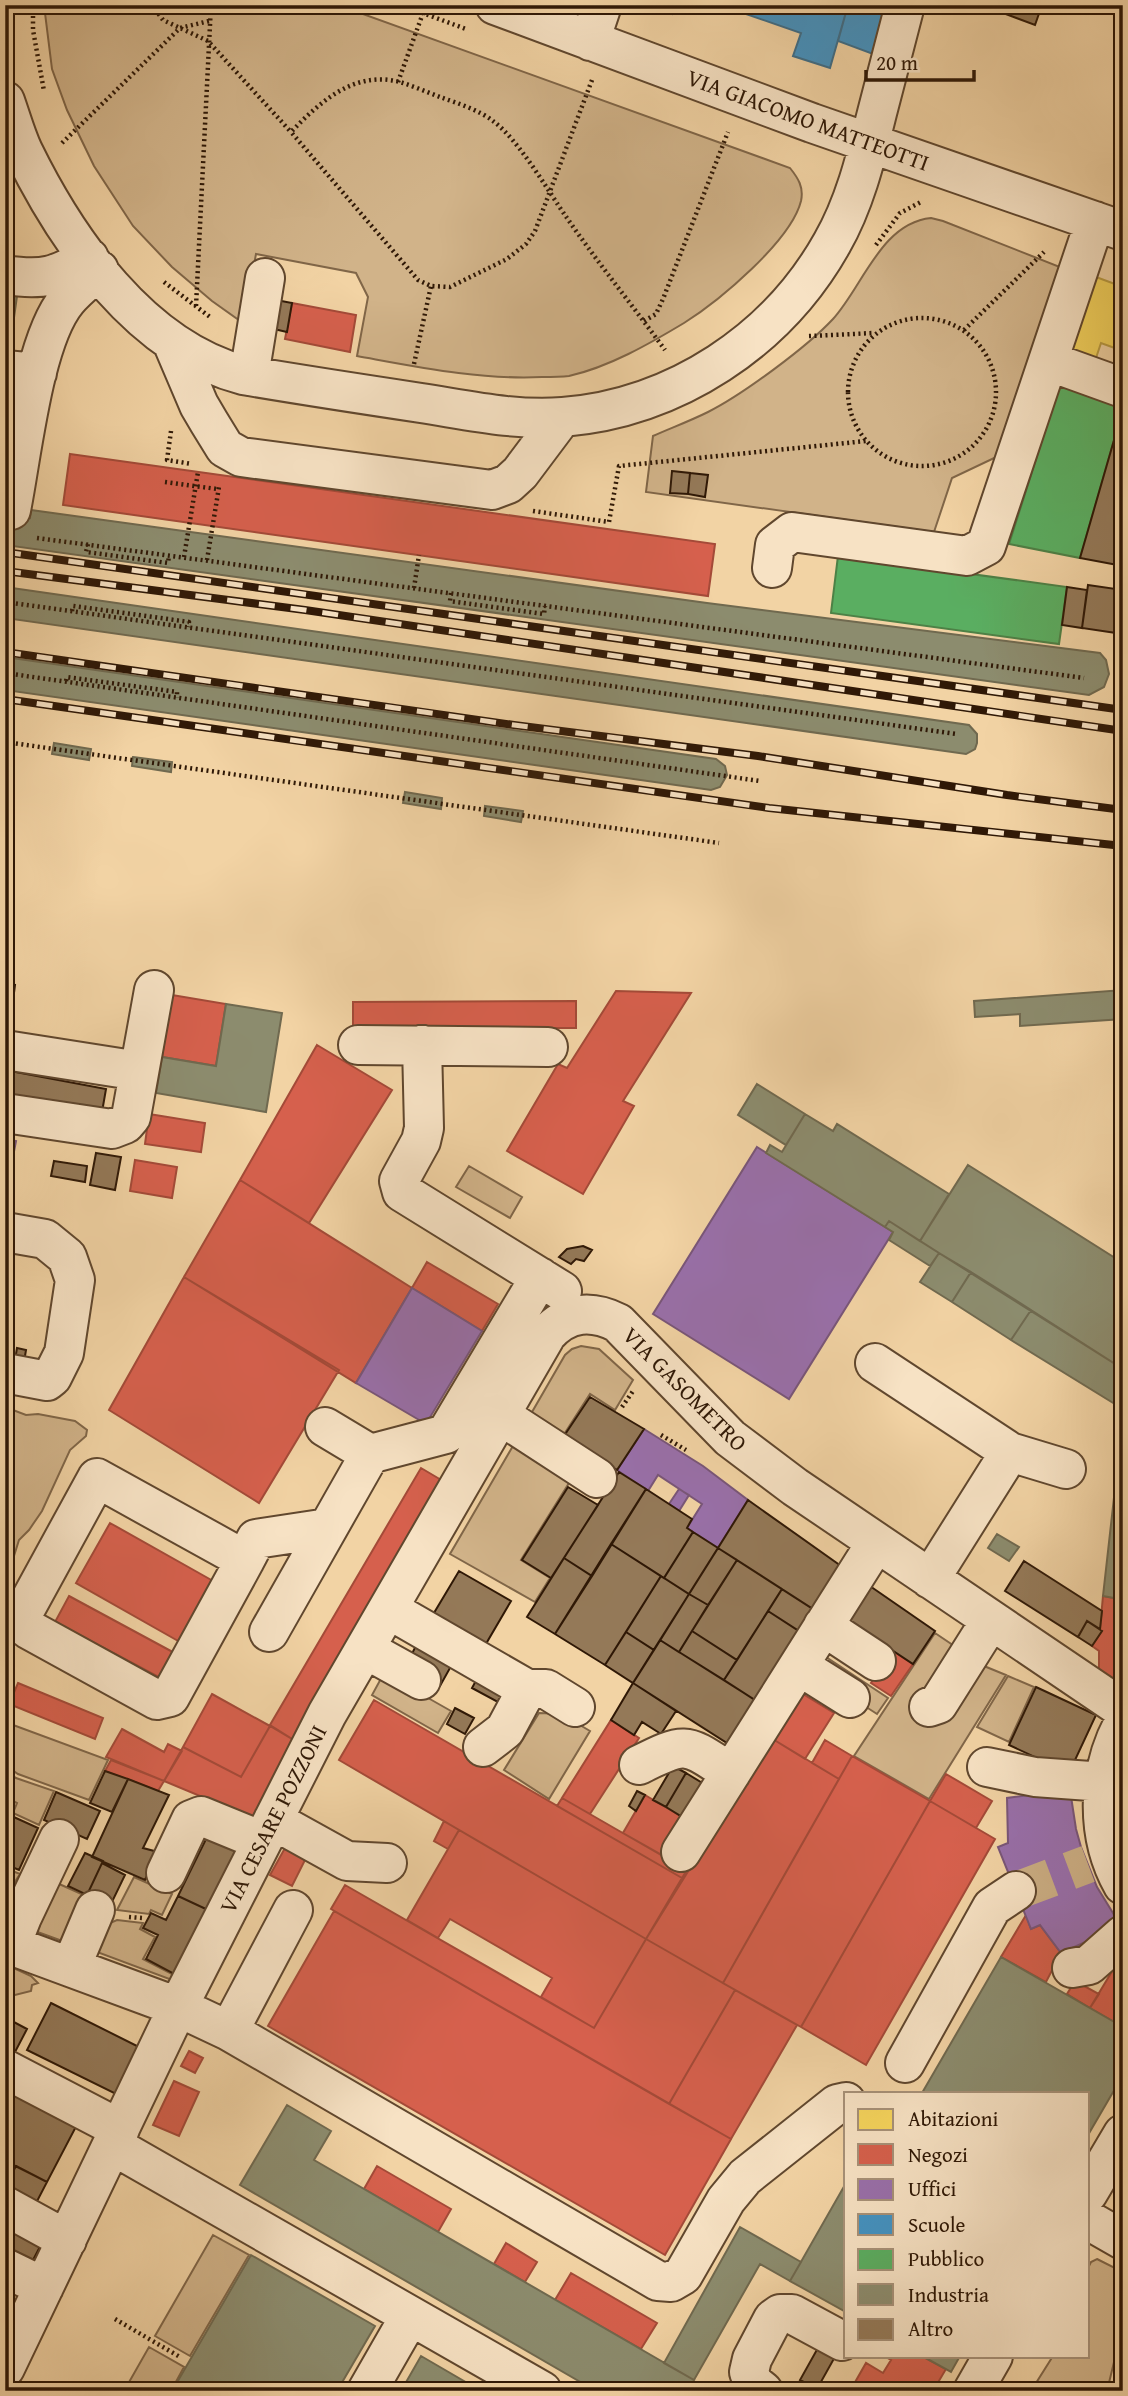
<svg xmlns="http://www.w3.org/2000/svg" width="1128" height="2396" font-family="'Gentium Book Plus',serif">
<rect width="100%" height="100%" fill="#f2d3a4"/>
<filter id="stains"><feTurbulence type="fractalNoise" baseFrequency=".00286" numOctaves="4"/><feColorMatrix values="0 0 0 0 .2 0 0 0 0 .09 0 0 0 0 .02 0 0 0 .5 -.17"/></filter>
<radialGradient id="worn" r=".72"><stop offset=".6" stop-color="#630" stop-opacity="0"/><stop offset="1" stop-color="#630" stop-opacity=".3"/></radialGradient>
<path fill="#d1b389" stroke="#806648" stroke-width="2" d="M44,5H338L790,168C798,178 804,187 801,201C791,241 719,301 684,323C649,344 609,367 569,376C560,377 551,377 542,377C480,380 418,367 357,356L368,297L356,273L256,254L243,323L212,301L172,267L133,226L94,166L67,110L52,69Z
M931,218L943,221L1070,271L1009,451L952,478L934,532L646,492L653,436C671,428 690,421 708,412C742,395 807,347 833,319C863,286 881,223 931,218Z
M469,1166L522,1197L510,1218L456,1187Z
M581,1346L599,1349L633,1380L615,1410L590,1394L561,1439L528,1419L565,1355L572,1349Z
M5,1407L26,1415L38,1414L75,1421L87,1430L86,1436L70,1450L42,1511L29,1530L19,1540L13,1559L5,1573Z
M517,1439L560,1466L569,1483L521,1560L550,1578L535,1602L450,1554Z
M935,1633L984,1666L1006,1675L929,1799L854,1756Z
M823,1655L888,1698L877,1714L812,1672Z
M384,1673L451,1711L438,1733L372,1695Z
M1008,1676L1034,1687L1009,1742L977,1727Z
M539,1713L561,1714L590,1731L549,1799L504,1770Z
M5,1722L108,1760L89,1800L18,1774L5,1765Z
M5,1770L16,1778L54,1791L39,1825L13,1813L17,1803L5,1797Z
M5,1868L20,1874L5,1897Z
M134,1877L172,1894L162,1915L151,1910L149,1914L117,1910Z
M57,1883L86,1896L65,1942L32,1930Z
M117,1920L143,1923L140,1929L155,1937L143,1959L174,1975L172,1980L97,1952L110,1923Z
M5,1964L31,1976L38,1983L32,1985L31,1991L15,1995L5,1991Z
M213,2235L249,2255L190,2356L155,2336Z
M1097,2259L1123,2272V2325L1107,2391H1031L1053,2356H1088V2268L1091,2262Z
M149,2347L184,2367L171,2391H124Z"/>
<path fill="#f6d55c" stroke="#ba9c42" stroke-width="2" d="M1096,277L1123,287V351L1101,343L1093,367L1067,358Z"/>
<path fill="#d6604d" stroke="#a44a38" stroke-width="2" d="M292,303L356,315L350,352L285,339Z
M70,454L715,544L708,596L63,505Z
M616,991L691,993L623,1101L634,1106L583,1194L507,1151L558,1064L567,1068Z
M172,995L226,1004L216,1066L162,1057Z
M576,1001V1028H353V1002Z
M317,1045L392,1090L309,1223L240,1180Z
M149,1114L205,1123L201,1152L145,1144Z
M135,1160L177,1167L172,1198L130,1191Z
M240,1180L412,1288L356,1383L184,1277Z
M427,1262L498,1304L482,1331L412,1288Z
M184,1277L339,1370L259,1503L109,1410Z
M421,1468L448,1484L297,1742L270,1725Z
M110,1523L222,1586L187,1646L76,1583Z
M1115,1592H1123V1678L1115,1684L1099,1675V1651L1092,1646L1102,1631L1100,1629L1103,1596L1114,1598Z
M69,1596L182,1657L168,1682L55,1622Z
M893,1650L913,1664L891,1696L871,1683Z
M18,1683L103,1718L95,1739L9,1704Z
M798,1691L834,1713L805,1759L771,1738Z
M212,1694L270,1726L241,1777L183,1747Z
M374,1700L682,1878L646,1939L339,1760Z
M611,1720L639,1738L590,1814L562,1798Z
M270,1726L297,1742L255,1819L164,1781L183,1747L241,1777Z
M122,1729L164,1752L168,1744L182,1751L164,1781L106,1757Z
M771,1738L839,1779L723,1983L646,1939Z
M825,1740L852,1756L839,1779L812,1763Z
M852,1756L930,1801L801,2027L723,1983Z
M111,1760L164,1781L158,1791L105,1771Z
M946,1774L992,1801L976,1828L930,1801Z
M645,1795L684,1818L662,1855L623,1833Z
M562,1798L687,1870L682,1878L557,1806Z
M930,1801L995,1839L866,2065L801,2027Z
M444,1821L459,1830L448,1849L434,1841Z
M459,1830L646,1939L594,2028L541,1997L552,1978L450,1919L438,1938L407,1920Z
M285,1848L306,1858L292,1886L270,1875Z
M345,1885L594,2028L646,1939L735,1990L669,2104L331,1909Z
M334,1911L731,2139L665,2255L268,2026Z
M1026,1915L1031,1929L1040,1925L1061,1953L1046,1982L1001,1957Z
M1123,1953V2027L1090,2008Z
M1075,1981L1099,1994L1090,2008L1067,1994Z
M735,1990L797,2025L731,2139L669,2104Z
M189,2051L203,2058L195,2073L181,2066Z
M174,2081L199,2092L179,2136L153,2125Z
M377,2166L451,2209L438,2232L364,2189Z
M506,2243L537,2262L525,2282L494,2264Z
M571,2273L657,2323L641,2349L555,2300Z
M884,2356H922L946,2369L933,2391H850L866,2363L883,2373L891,2360Z"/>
<path fill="#9970ab" stroke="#79567a" stroke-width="2" d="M5,1139L16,1141L11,1167L5,1166Z
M757,1147L893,1232L789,1399L653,1314Z
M412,1288L482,1331L426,1424L356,1383Z
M644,1429L703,1466L748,1500L718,1548L687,1528L702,1504L658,1475L648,1491L617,1470Z
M679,1489L689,1495L679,1511L669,1504Z
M1070,1790L1076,1829L1081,1847L1097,1887L1121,1926L1061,1953L1040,1925L1031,1929L998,1847L1008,1843L1007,1798Z"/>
<path fill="#4393c3" stroke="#3d6e8a" stroke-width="2" d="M648,5H675L672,14Z
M720,5H848L830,68L793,56L801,33Z
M848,5H886L873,54L838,41Z"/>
<path fill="#5aae61" stroke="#4d8146" stroke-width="2" d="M1060,384L1123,402V409L1080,558L1009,544Z
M838,556L1067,587L1059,644L831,613Z
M1123,2340V2391H1112Z"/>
<path fill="#8c8c6e" stroke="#70694f" stroke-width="2" d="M5,287L18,289L10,346H5Z
M31,510L707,603L1100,653L1106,660L1109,674L1104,687L1089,695L5,545V514L30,518Z
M5,587L969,725L977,734V743L975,749L966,754L5,618Z
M5,657L716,759L725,766L727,775L720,787L711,790L5,690Z
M54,743L91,749L89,760L52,754Z
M133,757L172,762L171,772L132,766Z
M405,792L442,798L441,809L403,803Z
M485,806L523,811L521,822L484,816Z
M1123,990V1019L1020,1026V1014L975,1017L974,1001Z
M226,1004L282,1013L266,1112L156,1093L162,1057L216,1066Z
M757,1084L805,1114L786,1145L738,1115Z
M805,1114L833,1131L837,1124L949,1194L920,1241L889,1221L885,1227L766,1153L770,1145L782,1152Z
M968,1165L1123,1263V1369L920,1241Z
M889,1221L939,1253L930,1266L889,1240L893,1232L885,1227Z
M939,1253L971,1272L952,1302L920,1282Z
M971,1272L1031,1310L1011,1340L952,1302Z
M1031,1310L1123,1369V1409L1011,1340Z
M1122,1426L1123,1505L1114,1598L1103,1596Z
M1123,1505V1592H1115Z
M997,1534L1019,1547L1009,1561L988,1548Z
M1001,1957L1123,2027V2075L1088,2135V2093H922Z
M287,2105L331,2131L314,2160L694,2380L687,2391H596L240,2185Z
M846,2183V2312L790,2281Z
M740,2227L801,2262L790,2281L760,2264L694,2380L664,2363Z
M251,2255L375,2326L337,2391H172Z
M421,2356L481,2391H401Z
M922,2356H960L951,2372Z"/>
<path fill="#947958" stroke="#2f1806" stroke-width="2" d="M982,5H1042L1035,25Z
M271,299L292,303L287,332L265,327Z
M1123,409V566L1080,558Z
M672,471L690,473L688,494L670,493Z
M690,473L708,475L705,497L688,494Z
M1088,585L1123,590V634L1082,628Z
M1067,587L1087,590L1082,628L1062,625Z
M5,984L15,985L11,1017H5Z
M5,1070L106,1089L102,1112L5,1095Z
M96,1153L121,1157L115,1190L90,1185Z
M54,1161L87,1166L85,1182L51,1176Z
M583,1246L592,1250L584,1261L576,1259L571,1264L559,1257L567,1249Z
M17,1348L26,1350L24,1362L15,1360Z
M590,1397L644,1429L617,1470L564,1436Z
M619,1472L646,1489L592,1576L564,1558Z
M568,1487L598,1505L551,1578L522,1560Z
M646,1489L692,1519L687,1528L693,1532L664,1578L611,1544Z
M748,1500L841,1566L813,1609L718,1548Z
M693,1532L718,1548L689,1594L664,1578Z
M611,1544L661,1576L605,1665L555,1634Z
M718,1548L737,1560L708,1605L689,1594Z
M564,1558L592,1576L555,1634L527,1617Z
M737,1560L782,1589L737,1660L692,1631Z
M1024,1561L1102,1611L1100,1629L1087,1621L1078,1637L1005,1591Z
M459,1571L511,1601L480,1654L428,1623Z
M661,1576L689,1594L654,1650L626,1632Z
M867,1584L935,1631L913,1664L845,1619Z
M782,1589L813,1609L799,1631L768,1611Z
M689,1594L708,1605L679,1652L660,1640Z
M768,1611L799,1631L755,1700L724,1680Z
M1087,1621L1102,1631L1092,1646L1078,1637Z
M692,1631L737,1660L724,1680L679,1652Z
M626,1632L654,1650L633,1683L605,1665Z
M419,1640L455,1659L440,1686L405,1667Z
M660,1640L755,1700L727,1743L633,1683Z
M480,1673L515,1691L507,1707L472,1688Z
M633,1683L676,1711L661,1734L642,1722L634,1735L611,1720Z
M1036,1687L1096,1715L1069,1773L1009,1745Z
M455,1708L474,1718L465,1734L447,1724Z
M673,1766L686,1773L666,1807L653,1800Z
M105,1771L128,1779L112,1812L90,1803Z
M686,1773L704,1784L684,1818L666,1807Z
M128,1779L169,1795L143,1848L158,1852L145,1880L92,1857Z
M637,1791L645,1795L636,1811L629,1806Z
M56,1792L100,1811L87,1839L44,1820Z
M5,1800L14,1804L9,1815L5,1813Z
M5,1813L38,1828L19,1870L5,1864Z
M209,1833L240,1848L208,1910L178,1896Z
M85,1853L103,1861L87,1895L68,1886Z
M102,1863L125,1875L110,1906L87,1895Z
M178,1896L208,1910L176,1975L146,1959L158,1935L143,1928L151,1913L166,1920Z
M51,2003L139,2047L116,2094L27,2050Z
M5,2008L13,2013L10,2020L27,2029L14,2054L5,2049Z
M5,2080L80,2119L47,2182L5,2161Z
M16,2166L47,2182L33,2209L5,2195V2186Z
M5,2219L44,2239L32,2262L5,2248Z
M5,2303L12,2307L5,2320Z
M819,2346L836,2355L817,2389L800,2380Z"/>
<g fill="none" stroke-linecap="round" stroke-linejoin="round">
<path stroke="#cbae84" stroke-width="38" stroke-dasharray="38 19" stroke-linecap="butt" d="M1016,1891L1088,1864"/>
<defs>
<path id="minor" d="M495,5L812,123L1123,231
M590,41L602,5
M5,101C11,118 16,136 23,151C67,241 141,348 243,375C302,385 361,394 421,403C467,410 515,421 563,417C675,408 777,341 832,243C855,203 866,157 877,113C886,77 896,41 905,5
M5,275C45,281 55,276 89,258
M173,344L199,405L209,422L225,448L241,457L492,490L508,484L520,473L562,417
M1048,361L1123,388
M5,370L37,373
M249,376L265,278
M11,510C22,456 33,341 67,300C76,289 88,280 99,270
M772,568L775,545L792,532L967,556L986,546L1095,221
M358,1045L548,1047
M422,1045L424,1128L421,1141L399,1181L402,1192L562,1291
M5,1050L139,1071
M5,1113L112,1129L125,1124L131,1117L154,990
M5,1232L45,1239L67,1257L75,1280L64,1353L52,1377L47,1381L5,1373
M875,1363L1010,1452L1066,1469
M500,1415L597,1478
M325,1427L370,1454
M245,1560L97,1478L21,1617L28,1629L157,1700L170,1697L245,1560L256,1539L328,1528
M930,1579L1010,1452
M388,1609L527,1689H546L575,1707
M823,1626L876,1661
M269,1632L370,1454L446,1434L540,1277
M365,1649L421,1680
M799,1666L850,1698
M929,1707L938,1704L991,1620
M1123,1724C1097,1773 1095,1836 1123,1885
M483,1747L505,1730L527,1689
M639,1765C688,1740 686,1744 731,1773
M987,1767L1035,1777L1104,1782
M273,1820L347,1861L387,1863
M681,1852L876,1543
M166,1873L191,1820L201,1816L262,1841
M5,1943L178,2007L229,2031L658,2281L671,2282L683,2275L726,2200L745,2177L837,2104L846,2102
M11,1945L22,1917L59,1839
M71,1967L95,1910
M1072,1968L1089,1965L1123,1935
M229,2031L293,1910
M905,2063L992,1907L1016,1891
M5,2069L120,2129
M112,2145L542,2391
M1088,2193L1123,2134
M5,2206L67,2240
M1088,2220L1123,2240
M5,2268L44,2287
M5,2368L178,2007L327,1714L547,1334C568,1311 592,1310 618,1323L730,1438L795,1487L1123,1709
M367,2391L410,2316
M763,2391L753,2383L749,2372L752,2359L773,2319L780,2314H792L842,2341
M973,2391L993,2356"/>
</defs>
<use href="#minor" stroke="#60472e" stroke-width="42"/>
<path stroke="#2f1806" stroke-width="4.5" stroke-dasharray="2 3.5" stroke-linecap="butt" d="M33,5V30L44,91
M152,5L163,20L208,41L291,132
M401,5L466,29
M592,80L535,231L526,244L507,259L450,287L431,286L418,280L291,132C320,102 354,70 400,82C413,86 427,92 440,97C457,103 479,110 493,121C519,140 548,191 567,218C598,263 633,306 665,350
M398,82L423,13
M62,143L180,28L209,21
M876,245L900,213L921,202
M164,282L210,317
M196,306L211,5
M848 392a74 74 0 1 1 148 0a74 74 0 1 1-148 0Z
M644,321L656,314L663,299L728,132
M964,330L1044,252
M809,336L874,333
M414,364L431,286
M171,431L167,460L192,464
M165,482L217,489
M533,511L609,522L619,466L866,441
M37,538L1084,678
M88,544L86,552L168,563L169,556
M184,557L198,472
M207,560L219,487
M414,588L419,555
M451,593L450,601L544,614L545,606
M5,602L957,734
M72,611L73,606L189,622L188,627
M5,673L760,781
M66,681L67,677L177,692V698
M5,742L719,843
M622,1407L633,1391
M661,1435L686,1450
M129,1917L142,1918
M115,2319L180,2357"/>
<use href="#minor" stroke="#f7e2c4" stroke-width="38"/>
<defs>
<path id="rail" d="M5,552L1123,710
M5,571L305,610L1123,731
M5,652L514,725L758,756L1007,795L1123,810
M5,699L769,808L1123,846"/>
</defs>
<use href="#rail" stroke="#2f1806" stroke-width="8"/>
<use href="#rail" stroke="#f7e2c4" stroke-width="5" stroke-dasharray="16" stroke-linecap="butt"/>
</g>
<g text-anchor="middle" stroke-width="7" stroke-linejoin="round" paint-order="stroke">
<g font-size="23" fill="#2f1806" stroke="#f7e2c4">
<text transform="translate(808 120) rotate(20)" y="8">VIA GIACOMO MATTEOTTI</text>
<text transform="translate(685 1389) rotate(45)" y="8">VIA GASOMETRO</text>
<text transform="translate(273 1819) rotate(-63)" y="8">VIA CESARE POZZONI</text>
</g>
</g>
<rect width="1128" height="2396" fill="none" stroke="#f2d3a4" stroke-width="28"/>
<rect x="7" y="7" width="1114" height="2382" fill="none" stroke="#2f1806" stroke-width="3.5"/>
<rect x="14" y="14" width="1100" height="2368" fill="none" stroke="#2f1806" stroke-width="2"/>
<rect x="844" y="2092" width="245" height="266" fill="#f7e2c4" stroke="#a79178" stroke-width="2"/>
<rect x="858" y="2109" width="35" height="21" fill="#f6d55c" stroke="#a79178" stroke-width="2"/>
<text x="908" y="2126" font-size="21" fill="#2f1806">Abitazioni</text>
<rect x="858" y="2144" width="35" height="21" fill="#d6604d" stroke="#a79178" stroke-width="2"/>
<text x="908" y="2162" font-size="21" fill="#2f1806">Negozi</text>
<rect x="858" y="2179" width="35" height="21" fill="#9970ab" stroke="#a79178" stroke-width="2"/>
<text x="908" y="2196" font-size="21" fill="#2f1806">Uffici</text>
<rect x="858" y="2214" width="35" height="21" fill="#4393c3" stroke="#a79178" stroke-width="2"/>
<text x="908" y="2232" font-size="21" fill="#2f1806">Scuole</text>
<rect x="858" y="2249" width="35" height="21" fill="#5aae61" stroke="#a79178" stroke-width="2"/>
<text x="908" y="2266" font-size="21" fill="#2f1806">Pubblico</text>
<rect x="858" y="2284" width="35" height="21" fill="#8c8c6e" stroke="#a79178" stroke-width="2"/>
<text x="908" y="2302" font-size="21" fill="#2f1806">Industria</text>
<rect x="858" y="2319" width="35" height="21" fill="#947958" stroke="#a79178" stroke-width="2"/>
<text x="908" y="2336" font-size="21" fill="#2f1806">Altro</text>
<path d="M866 70v10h108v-10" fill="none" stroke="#2f1806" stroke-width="3.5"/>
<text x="876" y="70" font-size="21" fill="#2f1806" stroke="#f7e2c4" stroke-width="5" paint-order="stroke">20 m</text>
<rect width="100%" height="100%" filter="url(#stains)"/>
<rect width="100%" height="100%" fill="url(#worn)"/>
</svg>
